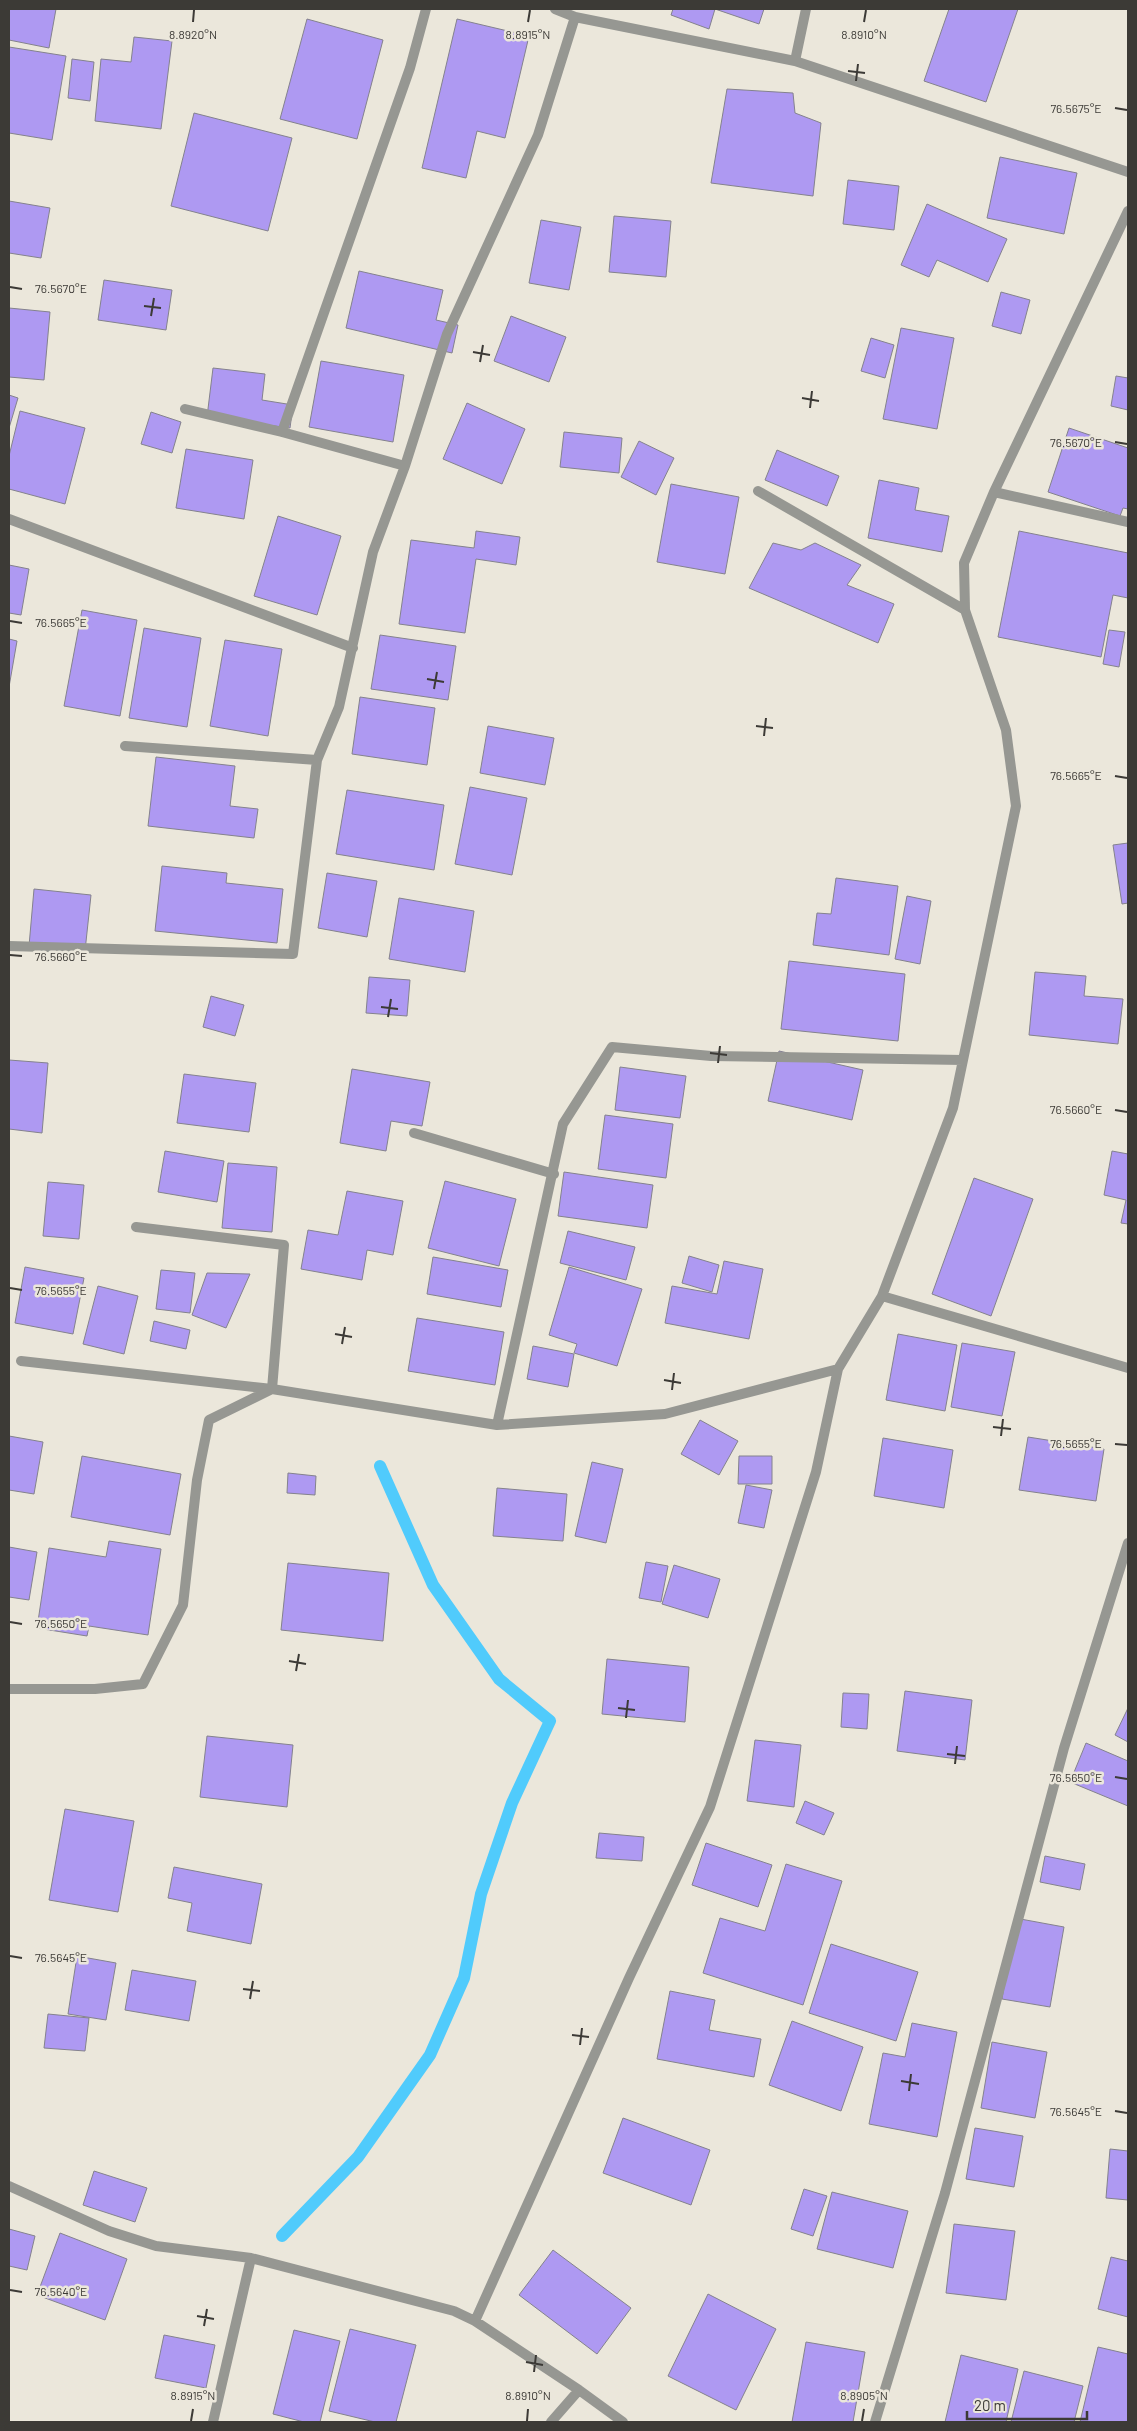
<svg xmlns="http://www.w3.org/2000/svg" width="1137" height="2431" font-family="Barlow,sans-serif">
<rect width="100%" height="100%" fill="#ebe7db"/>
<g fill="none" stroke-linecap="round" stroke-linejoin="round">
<path stroke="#50cbfc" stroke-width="12" d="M282,2236L358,2157L430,2055L464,1978L481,1894L512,1803L550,1721L499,1679L433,1585L380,1466"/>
</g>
<path fill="#ae99f2" stroke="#84828d" d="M9,9H56L49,48L9,40Z
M673,9H764L759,24L715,9L709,29L671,15Z
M949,9H1018L986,102L924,81Z
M307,19L383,40L357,139L280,119Z
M457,19L529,36L505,138L477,131L466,178L422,168Z
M134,37L172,41L161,129L95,121L101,59L131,62Z
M9,47L66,56L52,140L9,133Z
M72,59L94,62L90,101L68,98Z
M727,89L793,93L795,113L821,123L813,196L711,183Z
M194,113L292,138L268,231L171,206Z
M1000,157L1077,173L1064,234L987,218Z
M848,180L899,186L894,230L843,224Z
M9,201L50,208L41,258L9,253Z
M927,204L1007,239L988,282L937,260L929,277L901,265Z
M614,216L671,221L666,277L609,272Z
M541,220L581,227L569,290L529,283Z
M359,271L443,290L436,320L458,325L452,353L346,328Z
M104,280L172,290L166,330L98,320Z
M1001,292L1030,300L1021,334L992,326Z
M9,308L50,312L44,380L9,377Z
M511,316L566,337L549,382L494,361Z
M901,328L954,338L937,429L883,419Z
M871,338L894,345L885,378L861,371Z
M321,361L404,375L393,442L309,427Z
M213,368L265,374L262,400L293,405L290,428L207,417Z
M1116,376L1128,378V410L1111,406Z
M9,395L18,398L9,428Z
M467,403L525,429L502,484L443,459Z
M20,411L85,428L65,504L9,489V456Z
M151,412L181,422L172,453L141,444Z
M1069,428L1128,448V509L1123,508L1120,516L1048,492Z
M564,432L622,438L619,473L560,467Z
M639,441L674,458L656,495L621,477Z
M186,449L253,460L244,519L176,508Z
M777,450L839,476L827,506L765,480Z
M879,480L919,488L915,510L949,516L942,552L868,538Z
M671,484L739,497L725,574L657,562Z
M278,516L341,536L317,615L254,596Z
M476,531L520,537L516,565L476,559L465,633L399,624L411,540L474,548Z
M1019,531L1128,553V598L1113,595L1101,657L998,637Z
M773,543L801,550L815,543L861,565L847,585L894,604L878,643L749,588Z
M9,565L29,569L21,615L9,613Z
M82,610L137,620L120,716L64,706Z
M144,628L201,638L187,727L129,718Z
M1109,630L1125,632L1119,667L1103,664Z
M380,635L456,646L448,700L371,689Z
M9,639L17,641L9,687Z
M225,640L282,649L268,736L210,726Z
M360,697L435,708L427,765L352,754Z
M488,726L554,738L545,785L480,773Z
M156,757L235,766L230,806L258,809L254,838L148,826Z
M470,787L527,798L512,875L455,864Z
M347,790L444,805L434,870L336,854Z
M1128,843V903L1122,904L1113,845Z
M162,866L227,873L226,883L283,889L277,943L155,931Z
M327,873L377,881L367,937L318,928Z
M836,878L898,886L889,955L813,945L817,913L831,914Z
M34,889L91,895L85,951L29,946Z
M907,896L931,901L920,964L895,959Z
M399,898L474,911L465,972L389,959Z
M789,961L905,974L898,1041L781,1029Z
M1035,972L1086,976L1084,996L1123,999L1118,1044L1029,1035Z
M369,977L410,980L407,1016L366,1013Z
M211,996L244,1005L235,1036L203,1027Z
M779,1051L863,1070L852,1120L768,1101Z
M9,1060L48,1063L42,1133L9,1129Z
M620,1067L686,1076L680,1118L615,1110Z
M352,1069L430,1082L422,1126L391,1121L386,1151L340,1143Z
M184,1074L256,1083L249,1132L177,1123Z
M605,1115L673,1124L666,1178L598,1169Z
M165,1151L224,1161L217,1202L158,1192Z
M1112,1151L1128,1154V1224L1121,1223L1126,1200L1104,1195Z
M228,1163L277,1167L272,1232L222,1228Z
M564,1172L653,1185L647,1228L558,1216Z
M974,1178L1033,1199L991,1316L932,1294Z
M445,1181L516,1199L499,1266L428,1248Z
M48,1182L84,1185L79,1239L43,1236Z
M347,1191L403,1201L393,1255L367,1250L362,1280L301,1269L308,1230L338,1235Z
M568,1231L635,1247L626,1280L560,1263Z
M689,1256L719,1265L712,1292L682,1283Z
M433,1257L508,1270L501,1307L427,1294Z
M724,1261L763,1269L749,1339L665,1323L672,1286L717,1294Z
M25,1267L84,1278L73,1334L15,1323Z
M569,1267L642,1289L617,1366L574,1353L577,1344L549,1335Z
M161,1270L195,1273L190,1313L156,1309Z
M207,1273L250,1274L226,1328L192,1315Z
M98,1286L138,1296L124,1354L83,1344Z
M417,1318L504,1332L495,1385L408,1371Z
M154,1321L190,1330L186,1349L150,1341Z
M898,1334L957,1345L945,1411L886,1400Z
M962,1343L1015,1352L1002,1416L951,1407Z
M533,1346L574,1354L568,1387L527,1379Z
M700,1420L738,1441L719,1475L681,1454Z
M9,1436L43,1442L34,1494L9,1490Z
M1028,1437L1104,1449L1096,1501L1019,1490Z
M883,1438L953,1450L944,1508L874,1496Z
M82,1456L181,1474L170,1535L71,1517Z
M739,1456H772V1484H738Z
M592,1462L623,1469L606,1543L575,1536Z
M288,1473L316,1476L315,1495L287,1493Z
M746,1485L772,1490L764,1528L738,1523Z
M497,1488L567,1494L563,1541L493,1536Z
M109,1541L161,1549L148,1635L89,1626L87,1636L37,1628L49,1548L106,1557Z
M9,1547L37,1552L29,1600L9,1597Z
M646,1562L668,1566L661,1602L639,1598Z
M288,1563L389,1573L383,1641L281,1630Z
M674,1565L720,1579L708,1618L662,1604Z
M607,1659L689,1667L685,1722L602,1714Z
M905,1691L972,1700L965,1760L897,1751Z
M843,1693L869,1694L867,1729L841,1727Z
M1128,1708V1742L1115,1735Z
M207,1736L293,1745L287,1807L200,1797Z
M755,1740L801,1745L794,1807L747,1801Z
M1086,1743L1128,1761V1806L1070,1782Z
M805,1801L834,1813L824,1835L796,1823Z
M65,1809L134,1821L118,1912L49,1900Z
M599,1833L644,1837L642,1861L596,1858Z
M706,1843L772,1865L758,1907L692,1885Z
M1045,1856L1085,1864L1080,1890L1040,1882Z
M786,1864L842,1881L803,2005L703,1973L720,1918L765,1931Z
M174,1867L262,1884L251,1944L187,1931L192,1903L168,1898Z
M1015,1918L1064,1927L1050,2007L1002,1999Z
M831,1944L918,1972L896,2041L809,2013Z
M77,1956L116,1963L106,2020L68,2014Z
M132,1970L196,1981L189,2021L125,2010Z
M670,1991L715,2000L709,2030L761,2039L754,2077L657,2059Z
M48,2014L89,2018L85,2051L44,2048Z
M792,2021L863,2047L841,2111L769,2085Z
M912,2023L957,2032L937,2137L869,2124L883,2053L905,2057Z
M992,2042L1047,2052L1035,2118L981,2108Z
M623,2118L710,2150L691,2205L603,2173Z
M975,2128L1023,2136L1014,2187L966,2179Z
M1110,2149L1128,2151V2200L1106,2198Z
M94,2171L147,2188L135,2222L83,2205Z
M804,2189L827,2196L813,2236L791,2229Z
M832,2192L908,2211L893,2268L817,2249Z
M954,2224L1015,2231L1006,2300L946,2293Z
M9,2229L35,2236L27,2270L9,2266Z
M60,2233L127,2259L105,2320L37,2295Z
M553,2250L631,2308L597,2354L519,2295Z
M1111,2257L1128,2261V2317L1098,2309Z
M708,2294L776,2329L736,2410L668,2376Z
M350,2329L416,2345L396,2422H375L329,2411Z
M294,2330L340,2341L320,2422H304L273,2414Z
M164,2335L215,2345L206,2388L155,2378Z
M806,2342L865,2352L853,2422H792Z
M1098,2347L1128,2354V2422H1080Z
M961,2355L1018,2369L1006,2422H945Z
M1024,2371L1083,2386L1074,2422H1011Z"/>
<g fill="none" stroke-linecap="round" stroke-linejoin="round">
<path stroke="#969792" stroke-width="10" d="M555,9L575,17L795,61L1128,172
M795,61L806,9
M185,409L282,432L405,466
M282,432L410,68L426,9
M758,491L965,610
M994,492L1128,522
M9,519L353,648
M125,746L317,760
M9,946L293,954L317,760L339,707L373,552L405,466L447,334L538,135L575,17
M414,1133L554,1174
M882,1296L1128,1368
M21,1361L272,1389L284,1245L136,1227
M497,1425L563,1124L612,1047L711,1056L963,1060
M9,1689H95L143,1684L183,1605L197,1480L209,1420L272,1389L497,1425L665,1414L838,1369
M9,2186L109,2231L156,2246L251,2258L454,2311L475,2321L579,2390
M475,2321L629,1978L710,1807L816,1472L838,1369L882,1296L953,1108L1016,806L1006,730L965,610L964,563L994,492L1128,211
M213,2422L251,2258
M551,2422L579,2390L623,2422
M875,2422L945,2193L1064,1748L1128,1543"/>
</g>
<path fill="none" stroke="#3c3a36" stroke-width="2" d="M193,22L194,10M528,22L530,10M864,22L866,10M848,71L865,73M856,81L858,64M1115,108L1127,110M10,287L22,289M144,306L161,308M151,316L154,298M473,352L490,355M480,362L483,345M802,398L819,401M810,408L812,391M1115,442L1127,444M10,621L22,623M427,679L444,682M434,689L437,672M756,726L773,728M764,736L766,718M1115,776L1127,778M10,955L22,956M381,1007L398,1009M388,1017L391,999M710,1053L727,1055M718,1063L720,1046M1115,1110L1127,1112M10,1288L22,1290M335,1334L352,1337M342,1344L345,1327M664,1380L681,1383M672,1390L674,1373M993,1427L1011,1429M1001,1436L1003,1419M1115,1444L1127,1445M10,1622L22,1624M289,1661L306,1664M296,1671L299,1654M618,1708L635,1710M626,1718L628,1700M947,1754L965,1756M955,1764L957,1746M1115,1777L1127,1779M10,1956L22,1958M243,1989L260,1991M250,1999L253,1981M572,2035L589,2037M580,2045L582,2028M901,2081L919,2084M909,2091L911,2074M1115,2111L1127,2113M10,2290L22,2292M197,2316L214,2319M204,2326L207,2309M526,2362L543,2365M534,2372L536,2355M191,2421L193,2409M527,2421L528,2409M862,2421L864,2409"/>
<g font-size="12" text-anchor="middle" fill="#3c3a36" stroke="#ebe7db" stroke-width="5" stroke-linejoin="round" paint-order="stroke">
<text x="193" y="39">8.8920°N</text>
<text x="528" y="39">8.8915°N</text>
<text x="864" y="39">8.8910°N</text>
<text x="1076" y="113">76.5675°E</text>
<text x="61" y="293">76.5670°E</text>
<text x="1076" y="447">76.5670°E</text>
<text x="61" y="627">76.5665°E</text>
<text x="1076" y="780">76.5665°E</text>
<text x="61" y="961">76.5660°E</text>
<text x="1076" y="1114">76.5660°E</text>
<text x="61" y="1295">76.5655°E</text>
<text x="1076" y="1448">76.5655°E</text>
<text x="61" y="1628">76.5650°E</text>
<text x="1076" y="1782">76.5650°E</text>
<text x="61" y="1962">76.5645°E</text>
<text x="1076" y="2116">76.5645°E</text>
<text x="61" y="2296">76.5640°E</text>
<text x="193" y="2400">8.8915°N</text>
<text x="528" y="2400">8.8910°N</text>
<text x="864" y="2400">8.8905°N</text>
</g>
<rect width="1137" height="2431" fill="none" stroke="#3c3a36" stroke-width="20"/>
<path d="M967 2411v8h120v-8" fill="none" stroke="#3c3a36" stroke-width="2.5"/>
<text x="974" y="2411" font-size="15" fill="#3c3a36" stroke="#ebe7db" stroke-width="4" paint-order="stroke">20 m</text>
</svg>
